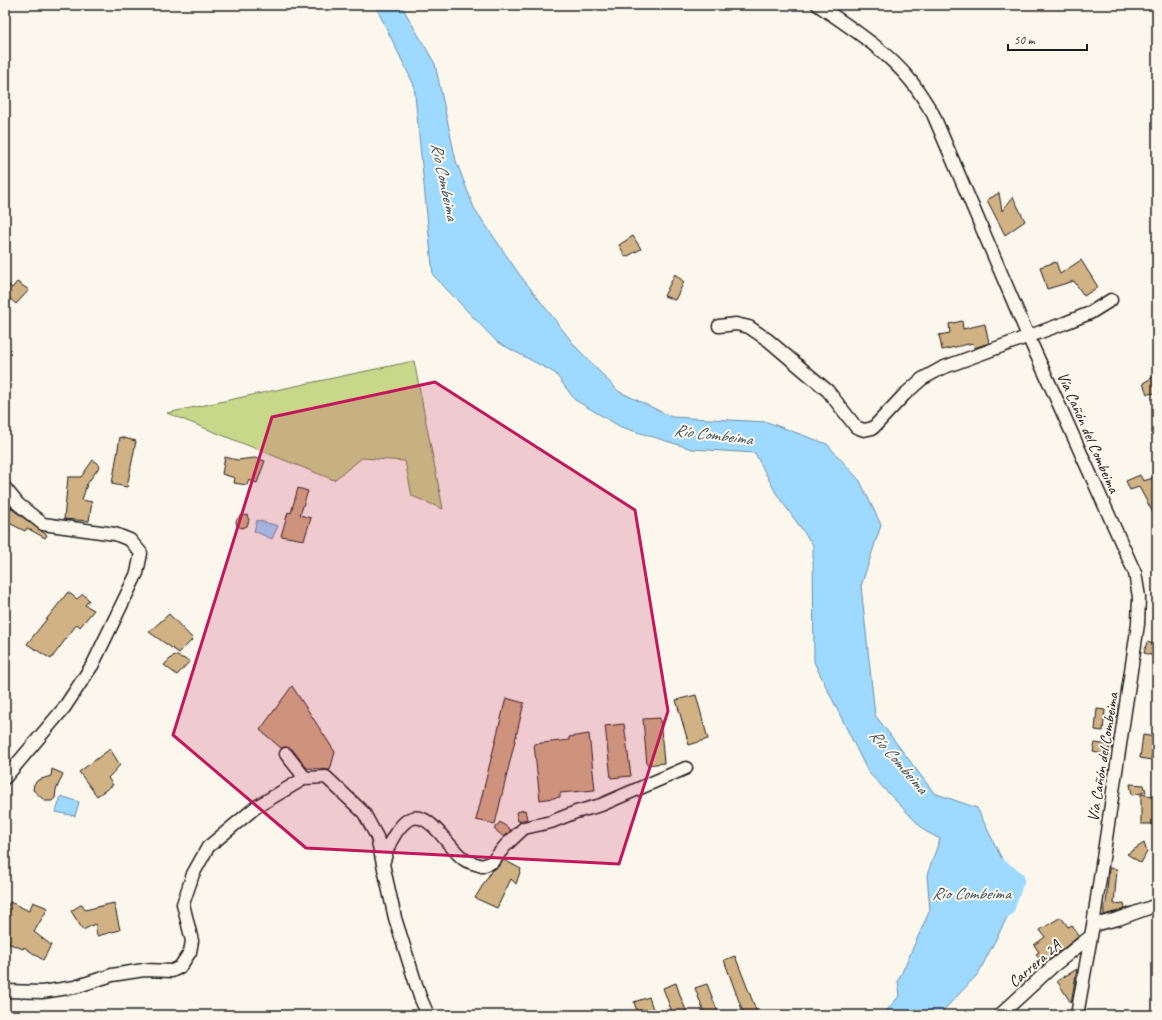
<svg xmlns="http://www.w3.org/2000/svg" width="1162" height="1020" font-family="Caveat,sans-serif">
<rect width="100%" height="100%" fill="#fbf7ec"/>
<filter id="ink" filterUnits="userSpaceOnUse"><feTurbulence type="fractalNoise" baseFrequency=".025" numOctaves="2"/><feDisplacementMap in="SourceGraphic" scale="8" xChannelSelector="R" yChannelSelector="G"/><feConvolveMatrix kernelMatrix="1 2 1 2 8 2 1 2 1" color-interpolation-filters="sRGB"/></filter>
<g filter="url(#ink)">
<path fill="#c9d78b" stroke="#727a54" d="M414,361L443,509L412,496L405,461L362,458L334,480L167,413Z"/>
<path fill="#9edaff" stroke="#6a8ea4" d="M375,5H401L435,64L456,161L474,208L519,274L576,347L618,391L672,417L767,422L827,444L860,481L881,525L861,586L875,715L934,793L977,808L1019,894L978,974L939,1015H883L900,995L898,981L930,910L927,875L940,839L925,831L868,772L814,662L813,545L776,493L755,453L692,449L621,427L575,400L555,373L497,342L433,275L414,85Z
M257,520L278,526L272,539L254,531Z
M61,796L79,802L75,816L56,812Z"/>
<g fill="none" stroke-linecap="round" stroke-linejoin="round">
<path stroke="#9edaff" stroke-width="19" d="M989,862L1015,879L1005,908"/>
</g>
<path fill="#d1b285" stroke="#1c1c1c" d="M999,193L1002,211L1013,197L1025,221L1005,235L987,200Z
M633,236L641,249L626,257L619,245Z
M1081,260L1098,287L1084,296L1074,281L1047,289L1040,267L1056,262L1060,274Z
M675,274L684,282L675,300L664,296Z
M5,281L12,288L17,282L29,290L16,304L5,294Z
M962,321L963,329L985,324L989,343L974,348L973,343L942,350L939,335L950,333L949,324Z
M1155,376L1157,382V393L1147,394L1143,383Z
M120,437L136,441L127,487L112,484Z
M225,457L237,460L255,458L265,461L257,483L249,480L247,485L234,483L235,478L222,474Z
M93,460L100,466L87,484L82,500L92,502L89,521L64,519L68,477H81Z
M1140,475L1143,481L1157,477V520L1139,487L1130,490L1126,481Z
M298,488L308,491L300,515L311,518L304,540L281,536L288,512L291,513Z
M5,500L13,510L47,535L45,538L27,528L25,531L9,523L5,517Z
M247,515L249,520L247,526L242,528L237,526L236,521L240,516Z
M68,592L77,599L83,594L89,600L85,605L94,610L80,627L77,624L51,659L27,644Z
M169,614L193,639L179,653L149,632Z
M1147,642L1157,645V657L1144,653Z
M174,655L190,661L177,675L164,665Z
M292,686L335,752L330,770L307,768L292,749L285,747L281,748L260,730Z
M696,695L708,739L689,745L676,700Z
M506,698L524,703L495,824L476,820Z
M1097,709L1105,710L1103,731L1095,730Z
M660,718L664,763L647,765L643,719Z
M624,724L631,776L611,778L605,726Z
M589,734L595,790L560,793V797L540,800L534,744L569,740V737Z
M1143,735L1155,737L1151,760L1140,758Z
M1095,743L1110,745L1108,755L1093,752Z
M110,749L120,765L108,778L113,785L97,796L79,772Z
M52,769L63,774L56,790L55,798L52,801H45L33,790L34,784L38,780L51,776Z
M1130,784L1144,785L1146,792L1132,795Z
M1141,794L1157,797V812H1154V824H1141Z
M525,810L527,819L518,821L516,812Z
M500,822L511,830L504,837L494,829Z
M1144,843L1147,852L1141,863L1127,854Z
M504,860L521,869L516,884L511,879L497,908L475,898L492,870L498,867Z
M1109,868L1117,869L1114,904L1124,903L1125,909L1104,915V905L1106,904Z
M10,902L29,911L33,902L48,908L34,932L51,945L43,960L24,947L23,949L5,942V911Z
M114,903L120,930L97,936L95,924L83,930L71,911L82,904L85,910Z
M1061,917L1068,927L1072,925L1079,936L1043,965L1036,954L1039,952L1034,945L1045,937L1040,930Z
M735,956L758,1015H744L724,960Z
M1077,969L1071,1003L1057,981Z
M676,983L681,998L688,1015H673L663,988Z
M707,984L719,1015H705L695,988Z
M649,997L655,1015H638L634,1002Z"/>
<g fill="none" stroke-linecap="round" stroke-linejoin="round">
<defs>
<path id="minor" d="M818,5C851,28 885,49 911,81C919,91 926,103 933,114L1028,336L1135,573L1139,597L1138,624L1093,925L1077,1015
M719,326L736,324L749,327L768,340L828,391L856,427L864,430L873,428L904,395L922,379L942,368L1065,323L1090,313L1111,300
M5,488L18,504L43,524L115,534L130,540L141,553L137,573L93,664L64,708L5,778
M286,754L305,778
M384,861C387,847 392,836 402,825C426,799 447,849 465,860C470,863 477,864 482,866L492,862L506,845L524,828L551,822L576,812L601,805L686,768
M1093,925L1118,919L1157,905
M5,991L42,992L75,987L112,975L144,970L172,971L180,967L190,952L192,941L183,904L193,874L208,847L256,807L305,778L326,777L364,813L377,837L395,918L420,997L428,1015
M1000,1015L1052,967L1091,936"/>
</defs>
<use href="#minor" stroke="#1c1c1c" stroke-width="15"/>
<use href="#minor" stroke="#fbf7ec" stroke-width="12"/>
</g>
</g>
<path fill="#c2185b" fill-opacity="0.2" stroke="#c2185b" stroke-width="3" stroke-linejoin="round" d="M435,382L635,510L668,711L619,864L306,848L173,735L272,417Z"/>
<g text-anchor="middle" stroke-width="4" stroke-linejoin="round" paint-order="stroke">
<g font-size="16" fill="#1c1c1c" stroke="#fbf7ec">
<text transform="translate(1089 432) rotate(66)" y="6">Vía Cañón del Combeima</text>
<text transform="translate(1102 757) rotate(-81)" y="6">Vía Cañón del Combeima</text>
<text transform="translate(1034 963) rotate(-41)" y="6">Carrera 2A</text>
</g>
<g font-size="17" font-style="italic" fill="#435560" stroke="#fbf7ec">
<text transform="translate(445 181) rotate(78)" y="6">Río Combeima</text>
<text transform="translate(713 434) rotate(7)" y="6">Río Combeima</text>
<text transform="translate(899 761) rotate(49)" y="6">Río Combeima</text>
<text x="971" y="899">Rio Combeima</text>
</g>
</g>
<rect width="1162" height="1020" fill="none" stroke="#fbf7ec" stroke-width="20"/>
<rect x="10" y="10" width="1142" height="1000" fill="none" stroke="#1c1c1c" stroke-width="1.5" filter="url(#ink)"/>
<path d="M1008 44v6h79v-6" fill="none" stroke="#1c1c1c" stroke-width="2"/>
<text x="1014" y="44" font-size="12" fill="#1c1c1c" stroke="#fbf7ec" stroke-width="3" paint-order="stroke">50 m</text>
</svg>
